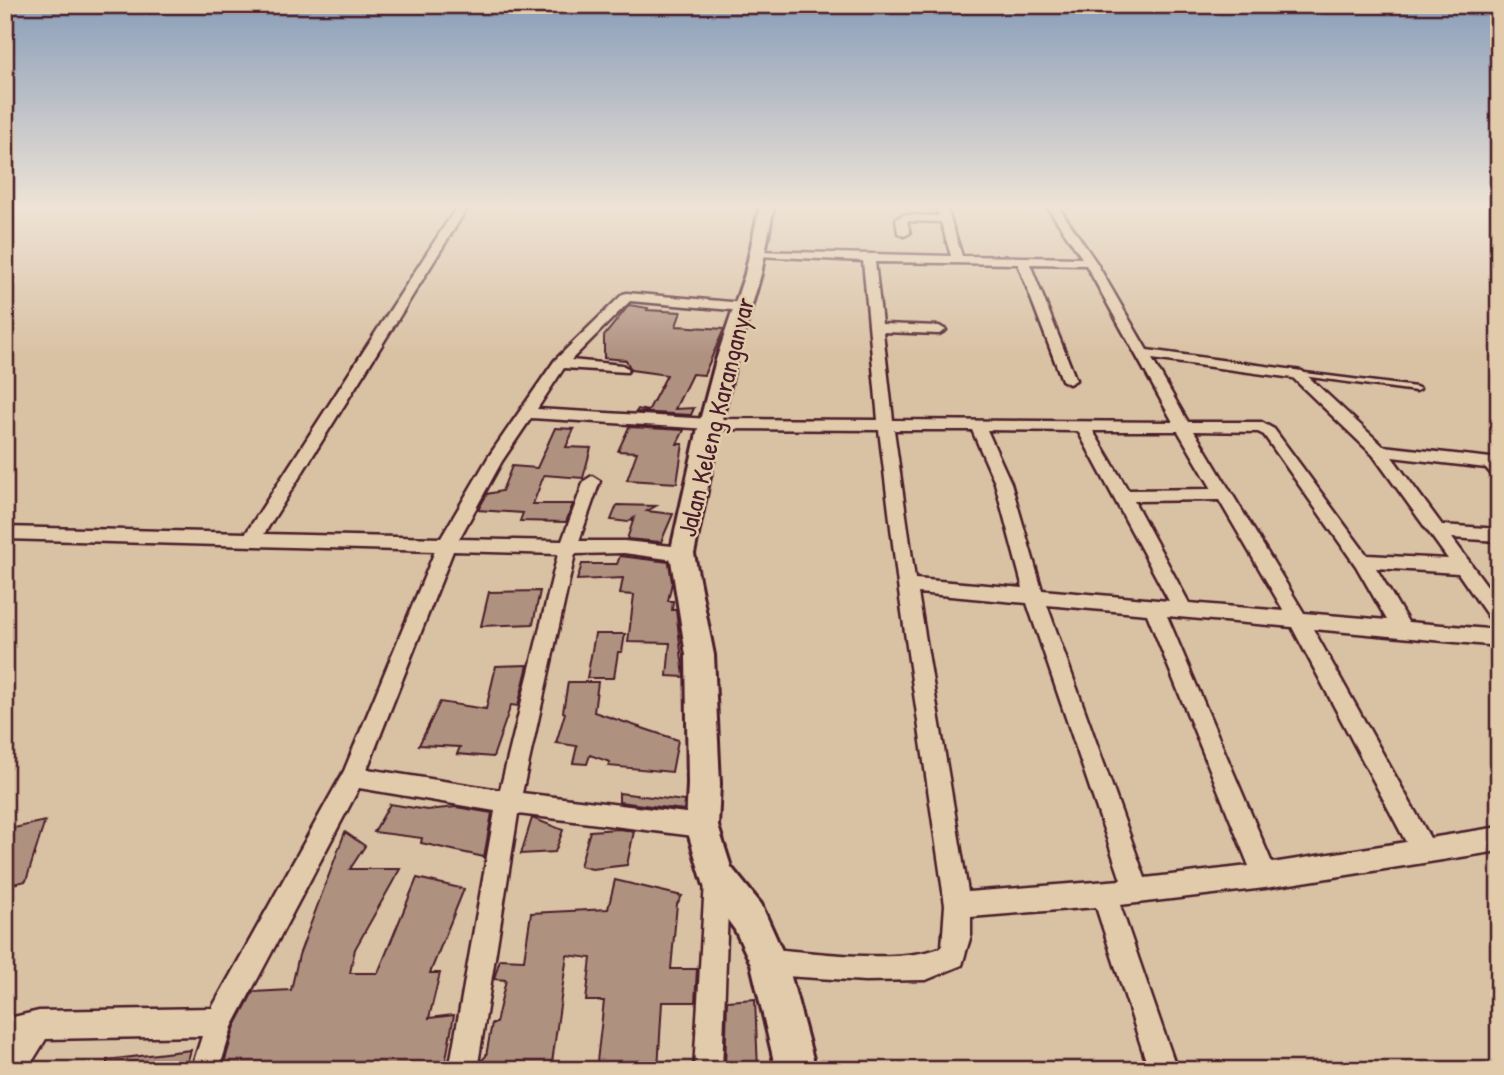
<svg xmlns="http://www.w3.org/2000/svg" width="1504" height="1075" font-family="'Patrick Hand',sans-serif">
<rect width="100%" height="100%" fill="#d9c1a3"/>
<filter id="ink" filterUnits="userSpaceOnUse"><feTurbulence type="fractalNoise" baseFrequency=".0143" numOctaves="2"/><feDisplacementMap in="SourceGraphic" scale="14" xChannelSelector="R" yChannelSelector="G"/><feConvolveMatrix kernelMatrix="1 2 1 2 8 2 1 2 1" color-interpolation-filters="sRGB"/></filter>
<g filter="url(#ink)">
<path fill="#af9180" stroke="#4a1f2b" stroke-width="2" d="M629,305L648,308L647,310L681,312L676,326L724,329L704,375L692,374L675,409L694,408L691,415L636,412L638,409L648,411L667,375L631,370L626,360L604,358V336Z
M629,427L684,430L677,444H683L677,483L627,480L637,452L618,451Z
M555,428L574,429L566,447L591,448L583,478L544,475L533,504H573L566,522L520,521L523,513L478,510L487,494L502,491L512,466L537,468Z
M617,505L656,506L647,511L673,514L661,542L627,539L634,518L628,522L611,520Z
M620,556L669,562L672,582L668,601H673L672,610H676L684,677L667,676L670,643L628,642L634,595L620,594L623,578L577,580L582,564H617Z
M540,591L533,624L481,626L489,592Z
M595,634H625L622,652H618L614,678H587Z
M528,665L518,706L511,705L493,757L457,754L460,747L419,745L440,702L486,709L496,666Z
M568,682H598L594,712L678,740L672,772L608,766L610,762L590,755L587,764L573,763L577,746L556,743L565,713L563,712Z
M619,793L685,801L684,810L619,802Z
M390,804L427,810L456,807L492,813L484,857L421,843L422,838L374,832Z
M532,818L563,830L555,852L521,854Z
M45,821L26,881L5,886V830Z
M618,829L634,831L627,865L592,869L580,866L590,831Z
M345,832L365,846L350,869H400L355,949L350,973H378L417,878L464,889L430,973H440L429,1018L454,1015L444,1070H331L333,1062L299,1065L297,1070H222L235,1026L253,992L291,990L299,955Z
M615,880L682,896L677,904L671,969H697L695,1002H662L658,1070H596L604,1001H586L591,958L567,955L551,1070H480L481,1061L486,1056L492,1023H496L506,980L494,979L500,959L524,960L531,913L608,909Z
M755,999L758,1070H725L727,1001Z
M191,1050L185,1070H107V1060Z"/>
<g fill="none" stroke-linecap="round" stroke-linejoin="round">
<defs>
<path id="lane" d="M1297,372L1416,387L1420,389L1416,391L1295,375V373Z"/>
<path id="street" d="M458,205H469L264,534L441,538L489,456L555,360L623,294L627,293L743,303L749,307L743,311L630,301L571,360L622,365L629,369L627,372L564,368L537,409L710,419L878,420L863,261L757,256L751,253L753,251L951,256L941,222L907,221L910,233L904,236L898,233L896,219L903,215L939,216L936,205H946L962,256L1082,258L1046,205H1057L1096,262L1147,350L1302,371L1383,446L1491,458L1499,462V477L1493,476L1486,468L1392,457L1442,525L1499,529V541L1452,538L1499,602V624L1492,622L1458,573L1376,568L1408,622L1499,630V646L1313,629L1430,838L1499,827V851L1265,888L1120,905L1177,1070H1149L1096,907L971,917V935L962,965L926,980L865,981L769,975L760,971L756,962L760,953L769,949C817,952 899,965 942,947L945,905L898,585L879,430L710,429L531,418L502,461L459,539L562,541L584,481L592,476L600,481L579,541H624L682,547L688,549L691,554L688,559L682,561L624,553L575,554L522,793L702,815L710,818L714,826L710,834L702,837L518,814L477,1070H449L495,811L359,788L232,1027L219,1070H191L202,1036L46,1039L27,1070H5V1053L10,1046L5,1047V1019L39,1011L212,1008L344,771L435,551L5,539V527L246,533ZM875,262L1018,264L1062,380L1069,384L1076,380L1030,264L1086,265L1173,422L893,420L883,332L939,334L946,330L939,326L882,324ZM1152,359L1293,378L1373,455L1448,559L1367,555L1274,429L1261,422H1188ZM894,430H972L995,483L1023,588L915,579ZM987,430L1078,431L1169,601L1042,590L1011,483ZM1093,431H1178L1212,489L1128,490ZM1194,431L1258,432L1264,435L1356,566L1387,620L1304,613ZM1219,500L1281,606L1284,611L1189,603L1134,501ZM453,551L558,554L500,790L367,769ZM918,593L1027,603L1121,880L968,892ZM1047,605L1147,614L1249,866L1145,878ZM1167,616L1292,627L1406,842L1272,863Z
M717,869L726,872L729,881L722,1070H694L705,881L708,872Z"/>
<path id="secondary" d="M760,205H774L761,274L736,360L721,424L694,554L714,655L720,784L718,826L731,867L761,904L787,962L816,1070H776L751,964L735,930L705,889L686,826L688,784L686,655L670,554L699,424L716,360L745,274Z"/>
</defs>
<use href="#lane" stroke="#4a1f2b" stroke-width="5"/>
<use href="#street" stroke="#4a1f2b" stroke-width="5"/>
<use href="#secondary" stroke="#4a1f2b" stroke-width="6"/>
<use href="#lane" fill="#e2cbab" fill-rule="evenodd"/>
<use href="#street" fill="#e2cbab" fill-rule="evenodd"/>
<use href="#secondary" fill="#e2cbab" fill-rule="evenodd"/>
</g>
</g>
<linearGradient id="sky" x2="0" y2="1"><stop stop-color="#8a9eb9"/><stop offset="0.58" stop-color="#eee3d6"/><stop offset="1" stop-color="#eee3d6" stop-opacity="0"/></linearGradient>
<rect width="1504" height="356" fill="url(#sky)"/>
<g text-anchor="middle" stroke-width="5" stroke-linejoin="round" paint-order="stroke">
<g font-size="26" fill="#4a1f2b" stroke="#e2cbab">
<text transform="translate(716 417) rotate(-76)" y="9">Jalan Keleng Karanganyar</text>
</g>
</g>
<rect width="1504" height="1075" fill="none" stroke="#e2cbab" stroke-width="28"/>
<rect x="14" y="14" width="1476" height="1047" fill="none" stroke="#4a1f2b" stroke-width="2.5" filter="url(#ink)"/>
</svg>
